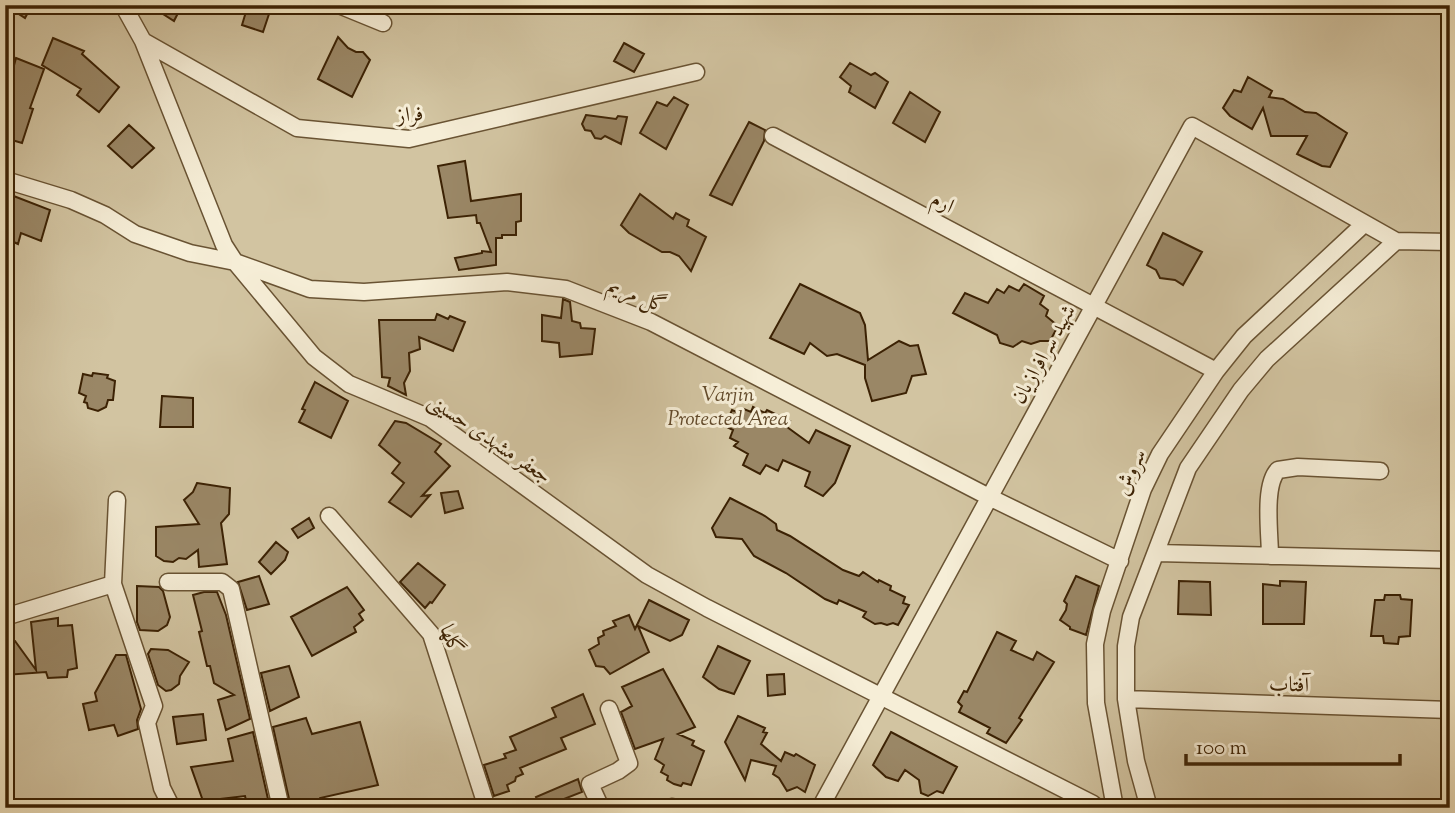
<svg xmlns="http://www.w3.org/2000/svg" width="1455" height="813" font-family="'Sorts Mill Goudy',Amiri,serif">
<rect width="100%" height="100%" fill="#f1e5c1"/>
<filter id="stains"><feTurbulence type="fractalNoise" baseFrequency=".00286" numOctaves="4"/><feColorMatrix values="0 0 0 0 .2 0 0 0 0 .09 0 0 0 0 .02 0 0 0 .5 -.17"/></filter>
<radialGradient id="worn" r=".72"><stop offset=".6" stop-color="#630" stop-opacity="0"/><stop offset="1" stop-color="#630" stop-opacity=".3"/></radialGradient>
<path fill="#d2c4a1" stroke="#877352" stroke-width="2" d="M5,5H1450V808H5Z"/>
<path fill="#9a8766" stroke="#3c2204" stroke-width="2" d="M5,5H32L25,18Z
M149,5H170L179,11L174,21Z
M248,5H272L263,32L242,25Z
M338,37L348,48L356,52H363L370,60L352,97L318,79Z
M53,38L84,51L82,54L119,87L99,112L77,95L81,89L42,65Z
M624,43L644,54L634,72L614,61Z
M16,58L44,69L30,108L33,109L22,143L5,138V99Z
M850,63L871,75L875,73L888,82L875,108L849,92L851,86L840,77Z
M1248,77L1272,91L1269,97L1283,99L1305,112L1316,113L1347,133L1330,167L1322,166L1297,154L1307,136H1271L1263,108L1252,129L1230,116L1223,108L1234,90L1241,92Z
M910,92L940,112L925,142L893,123Z
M674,97L688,105L666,149L640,133L657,102L667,106Z
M586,115L616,119L618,116L627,117L621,144L605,136L601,139L595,138L591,131L585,130L582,124Z
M749,122L765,130L764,141L732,205L710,195Z
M129,125L154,148L132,168L108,146Z
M465,161L471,201L521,194V221L516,222V235H502V238H496V265L459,270L455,258L482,253V251L491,252L480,223H477L476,215L448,218L438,166Z
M640,194L673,219L676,213L689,220L687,226L706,237L691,271L679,256L670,252H662L629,233L621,225Z
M11,195L50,210L41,241L21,233L18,244L5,238V203L8,204Z
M1163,233L1202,252L1183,285L1175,280L1160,278L1156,270L1147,265Z
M800,284L860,313L865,325L868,360L899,341L910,346L918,345L926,374L912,376L906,393L872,401L865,378V365L837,354L827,356L810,343L804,354L770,338Z
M1024,284L1044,296L1040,304L1048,310L1046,316L1058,326L1050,341H1040L1031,344L1022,341L1013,347L1000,343L997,335L953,313L965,293L988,303L997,289L1004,293L1009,286L1019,291Z
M563,299L570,302L572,321L580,323L581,328L595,329L592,354L560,357L559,343L542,341V315L561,318Z
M437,314L448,319L450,316L465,322L453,351L419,337L420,349L409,353L410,371L404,383L406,395L388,386L390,378L382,377L379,320H435Z
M93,373L108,375L107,378L115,381L113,400H108L106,407L98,411L88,408L87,403L84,402L86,396L79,393L83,374L92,376Z
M315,382L348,401L331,438L299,422L305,410L302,409Z
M162,396L193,398V427H160Z
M753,407L765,413L767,410L790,421L787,427L809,443L816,430L850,446L835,483L823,496L805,486L810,472L783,460L778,471L766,465L760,474L743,465L748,454L734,446L738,442L730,438L733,430L725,426L732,410L742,414L744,409L751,412Z
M395,421L406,423L441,444L435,452L450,466L422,496L430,495L411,517L389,502L404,483L392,473L400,463L379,445Z
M197,483L230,488L229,514L221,523L227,564L199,567L198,550L186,559L179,558L173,562L164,561L156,556V527L199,524L184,500L193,492Z
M458,491L463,508L445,513L441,493Z
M730,498L765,516L776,524L777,530L790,536L843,570L859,576L863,572L878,582L879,580L891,586L890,590L905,597L903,603L909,605L898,625L893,623L887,625L881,623L875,624L863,617L866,612L839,600L837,604L825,599L786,573L754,556L742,539L716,537L712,528Z
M309,518L314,528L298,538L292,529Z
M276,542L288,552L285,560L271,574L259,562Z
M418,563L445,585L432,603L430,602L425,608L400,582Z
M259,576L269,604L247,610L238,582Z
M1076,576L1099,586L1086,635L1070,629V627L1060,620L1066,610L1067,604L1064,601Z
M1179,581L1210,582L1211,615L1178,614Z
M1280,581L1306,582L1304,624H1263V584L1280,586Z
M137,586L159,587L163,591L170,617L167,625L158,631L140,630L137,622Z
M347,587L364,610L359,614L363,620L354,627L356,632L312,656L291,617Z
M204,592H217L226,615L250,719L226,730L218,700L234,695L214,683L210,666H207L199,632L202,631L193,595Z
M1385,595H1400L1401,599L1412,600L1410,636L1399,637L1398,644L1384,643L1383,636H1371L1375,600H1384Z
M649,600L689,620L682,635L670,641L638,626L649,652L610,674L604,667L596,666L589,650L599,644L598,638L604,635L603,631L616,626L613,621L629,615L635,629Z
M58,618V626L72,625L77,668L68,670L67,677L48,678L46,672L5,675V642L15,641L36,670L31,622Z
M997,632L1016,641L1011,650L1033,660L1037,652L1054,662L1019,718L1022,720L1006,743L987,733L990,728L959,712L962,706L958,702L964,691L967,692Z
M718,646L750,661L734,694L719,689L703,677Z
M151,649L168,650L189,662L180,676L179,684L171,690L166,691L158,685L148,654Z
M116,655H126L141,709L137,720L138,729L118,736L114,725L89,730L83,704L97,701L95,693Z
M289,666L299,697L270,711L261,673Z
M663,669L695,727L678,734L694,741L692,745L704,751L691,785L683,783L681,786L674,784L667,780L668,776L661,772L664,765L655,759L663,739L635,749L621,712L632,706L622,687Z
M784,674L785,694L768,696L767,675Z
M583,694L595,724L561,738L566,749L520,768L523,774L516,777L515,781L507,785L509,791L494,796L484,765L506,758L504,754L516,750L510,737L556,717L552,708Z
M203,714L206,740L177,744L173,717Z
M738,716L765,728L763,732L767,733L761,744L781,761L785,752L794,756L796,754L815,765L805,792L797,787L787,791L779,778L773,774L776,766L751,760L745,780L725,742Z
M306,718L312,734L360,722L378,785L320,798L318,802L291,808L273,727Z
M253,732L270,808H248L245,796L203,801L191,767L233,761L228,739Z
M891,732L957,767L943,793L937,791L928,796L921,793L919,780L905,770L898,781L886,777L873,765Z
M578,779L582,792L541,808L536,797Z"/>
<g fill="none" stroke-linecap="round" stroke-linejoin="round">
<defs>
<path id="minor" d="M123,5L143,41L224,245L235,262L314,357L349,384L430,418L647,575L707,608L1093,804
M339,5L383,23
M143,41L297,128L409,139L696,72
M773,136L1216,371
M12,182L71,200L105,215L135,234L190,253L235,262L310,289L364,292L507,282L566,289L651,322L989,497L1120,561
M117,500L113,584L154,706L147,723L162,788L172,808
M329,516L431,634L487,808
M1157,553L1450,560
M1270,556C1270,535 1263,485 1278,470L1298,467L1380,471
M168,582H222L231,589L281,808
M5,617L113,584
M1126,699L1450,710
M672,807L677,808
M601,808L590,784L618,771L629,763L609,709
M820,808L1192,126L1396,241L1450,242
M1115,808L1096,703L1095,644L1102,611L1143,489L1160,454L1216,371L1244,336L1364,224
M1149,808L1136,761L1126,699V646L1131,617L1188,468L1241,390L1267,359L1396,241"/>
</defs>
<use href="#minor" stroke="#695333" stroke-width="19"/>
<use href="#minor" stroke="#f6eed7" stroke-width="16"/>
</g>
<g text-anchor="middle" stroke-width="6" stroke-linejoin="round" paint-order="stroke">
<g font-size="21" fill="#3c2204" stroke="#f6eed7">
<text transform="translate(410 114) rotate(-4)" y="7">فراز</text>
<text transform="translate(943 202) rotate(28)" y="7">ارم</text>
<text transform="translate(637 295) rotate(22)" y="7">گل مریم</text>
<text transform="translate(1043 354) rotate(-61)" y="7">شهید سرافرازیان</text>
<text transform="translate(490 438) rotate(34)" y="7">جعفر مشهدی حسینی</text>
<text transform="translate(1130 472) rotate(-67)" y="7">سروش</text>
<text transform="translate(452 639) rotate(67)" y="7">گلها</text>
<text transform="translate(1289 684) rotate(2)" y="7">آفتاب</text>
</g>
<g font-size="21" font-style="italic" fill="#624a2b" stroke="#f6eed7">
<text x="728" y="401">Varjin<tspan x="728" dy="24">Protected Area</tspan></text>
</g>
</g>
<rect width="1455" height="813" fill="none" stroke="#f1e5c1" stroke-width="28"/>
<rect x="7" y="7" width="1441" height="799" fill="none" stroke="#3c2204" stroke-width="3.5"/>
<rect x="14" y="14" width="1427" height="785" fill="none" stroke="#3c2204" stroke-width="2"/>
<path d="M1186 754v10h214v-10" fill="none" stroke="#3c2204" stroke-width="3.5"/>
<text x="1196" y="754" font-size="21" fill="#3c2204" stroke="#f6eed7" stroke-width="5" paint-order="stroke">100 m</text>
<rect width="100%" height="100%" filter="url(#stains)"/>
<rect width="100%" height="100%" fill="url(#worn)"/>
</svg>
